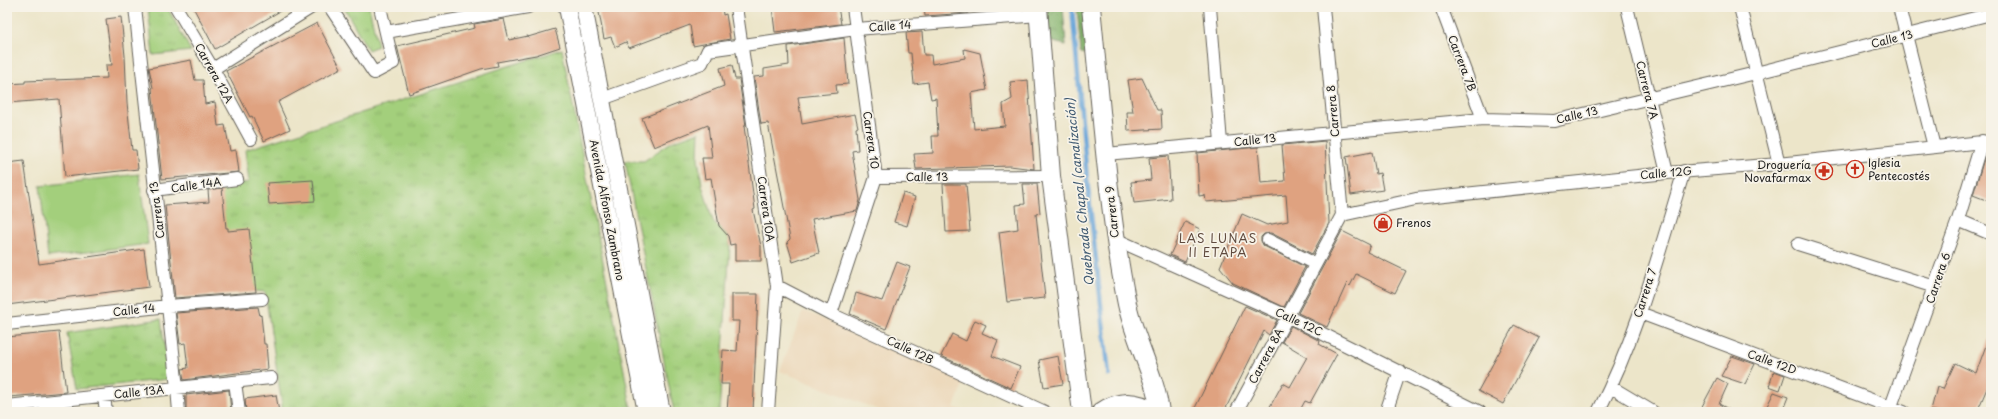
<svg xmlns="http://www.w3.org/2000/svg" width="1998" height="419" font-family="'Playpen Sans',sans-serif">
<defs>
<pattern id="grass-tufts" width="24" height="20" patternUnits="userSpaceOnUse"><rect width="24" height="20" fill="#a3cf7b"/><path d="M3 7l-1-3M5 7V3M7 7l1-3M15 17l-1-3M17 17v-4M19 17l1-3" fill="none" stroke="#8cb16a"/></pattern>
<pattern id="forest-crowns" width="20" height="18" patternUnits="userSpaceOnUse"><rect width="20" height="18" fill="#82b26b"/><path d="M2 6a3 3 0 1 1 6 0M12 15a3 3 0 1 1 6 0" fill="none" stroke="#6a9057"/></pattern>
</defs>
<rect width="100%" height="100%" fill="#f7f3e8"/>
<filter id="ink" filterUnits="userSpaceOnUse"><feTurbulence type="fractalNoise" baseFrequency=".025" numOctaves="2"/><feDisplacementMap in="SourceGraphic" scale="8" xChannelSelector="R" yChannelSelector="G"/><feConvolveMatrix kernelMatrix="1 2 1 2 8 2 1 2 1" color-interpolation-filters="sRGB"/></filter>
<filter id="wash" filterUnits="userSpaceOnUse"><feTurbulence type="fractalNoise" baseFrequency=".012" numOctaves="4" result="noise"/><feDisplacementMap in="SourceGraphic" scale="16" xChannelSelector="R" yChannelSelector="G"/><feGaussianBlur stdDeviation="0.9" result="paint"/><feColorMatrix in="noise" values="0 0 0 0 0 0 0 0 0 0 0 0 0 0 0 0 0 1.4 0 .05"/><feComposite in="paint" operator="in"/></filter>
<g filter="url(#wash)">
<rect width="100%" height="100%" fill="#ece5c9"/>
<path fill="#ecd8ba" d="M803,311L967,375L954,407L966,412H878L881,411L780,371Z"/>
<path fill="url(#grass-tufts)" stroke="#60764c" d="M148,7H167L191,51L153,55Z
M344,7H369L378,46L368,50Z
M562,49L632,412H283L265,292L246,290L216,243L211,188L249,182L245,150Z
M699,132L698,158L702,185L713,221L728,236L730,245L719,412H674L625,161H644L671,142Z
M161,319L169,379L77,389L67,333Z"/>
<path fill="url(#forest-crowns)" stroke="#4f6744" d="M1046,7H1063L1066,45L1049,41Z
M1077,7H1087L1091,55L1081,53Z"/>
<path fill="#a3cf7b" stroke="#60764c" d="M139,174L148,244L48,257L40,186Z"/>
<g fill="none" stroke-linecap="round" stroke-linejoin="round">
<path stroke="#67a4d9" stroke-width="4.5" d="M1072,7L1087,179L1109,375"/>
</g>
<g id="blocks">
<path fill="#dfa280" d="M193,7H287L215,49Z
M598,7H639V10L657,7H722L723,15L726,14L730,39L693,46L690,25L629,48L626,42L615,47L611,37L604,39Z
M772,7H838L841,24L775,32Z
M924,7H967L968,13L925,16Z
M121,17L125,56L127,103L132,150H136L138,169L65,177L59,99L7,103V84L25,83V81L107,78L106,65H112L106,19Z
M504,19L509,40L528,36V37L555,29L560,47L536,55L497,62L498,66L481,69L409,94L397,46L475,28L474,24Z
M317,23L341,68L278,102L290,129L264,141L252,116L250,117L226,71Z
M922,32L924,55H931L932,64L965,58L964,49L980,53L987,90L971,93L974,129L1005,126L1003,104L1012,99L1010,82L1028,80L1034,169L1010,166L916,169L914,154L933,153L932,136H938L936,98L931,99L928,82L914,84L911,53H908L906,33Z
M844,38L848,84L836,85L837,93L798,97L802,124L855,114L858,127L856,128L858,150L852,151L860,200L857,211L812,219L819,253L793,262L787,242L790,239L768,123L761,124L754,77L764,76V69L789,65L788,46Z
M191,60L195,80H203L205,104L215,102L218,126L225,125L230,151L236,150L239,172L162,179L152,88H153L149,68Z
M732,65L735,79H739L746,126H744L755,209L753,210L761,246V261H735V244L730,245L728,236L719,226L711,178L705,179L702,158H712L708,125L654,147L642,118L724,86L720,68Z
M1142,78L1157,110H1161L1162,129L1128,131L1127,112H1133L1128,80Z
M1325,141L1329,223L1312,254L1271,233L1264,234L1261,237V241L1264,246L1305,267L1284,307L1233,283L1220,267L1242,214L1267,225L1288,221L1286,195L1206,202L1205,195L1199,196L1197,153L1258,147L1261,183L1285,181L1282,145Z
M1987,149H1991V202L1973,195Z
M1372,152L1376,174L1380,173L1383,190L1351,195L1346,157Z
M1168,156L1171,199L1134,203L1131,182L1151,180L1149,158Z
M24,161L39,264L144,249L149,287L7,305V163Z
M313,180L315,201L269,204L267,183Z
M943,184H966L970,231L946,232Z
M1023,184H1037L1040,213L1036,214L1045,298L1007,302L999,232L1018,229L1016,205L1025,204Z
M222,188L226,228H228V231L249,229L256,292L175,298L165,205L209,202L208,190Z
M903,193L915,197L907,226L894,222Z
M1185,222L1200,229L1185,262L1170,255Z
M1342,231L1370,245L1367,252L1406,271L1395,293L1356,274L1350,286L1347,283L1327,327L1298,313Z
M897,262L910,267L886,329L850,314L856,293L882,301Z
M732,294H758L753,412H727L729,384H721L723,350L737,351L739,321H732Z
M1245,306L1277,320L1269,335L1264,331L1224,412H1193Z
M258,307L260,316L261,315L264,344H266L268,369L184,380L182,369L188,368L185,343L180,344L176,313Z
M975,320L986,325L982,333L998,340L992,356L1020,367L1011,388L941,356L952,334L966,341Z
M1514,325L1539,338L1503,404L1478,391Z
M1291,326L1320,341L1319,344L1337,354L1310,403L1305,401L1299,412H1267L1283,383L1290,387L1307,357L1282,342Z
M59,332L66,392L9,397L7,378V337Z
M1988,340H1991V387L1988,386L1977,412H1939L1931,410L1937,387L1943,389L1955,363L1976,373Z
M1058,356L1063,384L1044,387L1039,360Z
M1732,356L1755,364L1745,384L1721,376Z
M1774,371L1785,375L1780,390L1769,386Z
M1717,378L1728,384L1719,404L1734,412H1699Z
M229,390L231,412H186V395Z
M1774,392L1788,397L1782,412H1764Z
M276,395L279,412H246L245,399Z
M68,407V412H43V410Z"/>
</g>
</g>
<g filter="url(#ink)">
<use href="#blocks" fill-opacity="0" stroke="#656259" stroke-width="1"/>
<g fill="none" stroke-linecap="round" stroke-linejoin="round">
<defs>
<path id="minor" d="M135,7L177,388L179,412
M176,7L213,69L251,139
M330,7L374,73L393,63L380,7
M736,7L777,286L768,412
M1210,7L1221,143
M1323,7L1342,215
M1441,7L1483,119
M1627,7L1667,173
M1740,7L1779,164
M1899,7L1934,147
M386,32L528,7
M213,69L312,7
M602,99L702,63L708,50L856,29L1039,15
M1106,154L1483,119L1554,121L1756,73L1991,14
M876,177L1051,176
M154,190L237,179
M1342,215L1416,199L1667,173L1779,164L1991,141
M1958,220L1991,234
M1115,239L1287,316L1480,412
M1268,240L1315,264
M1798,244L1935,287
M777,286L831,314L1045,412
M1640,313L1904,412
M831,314L876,177L853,7
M7,324L168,306L262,299
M235,382L239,412
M1611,387L1653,412
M104,396L106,412
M7,406L271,378
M1236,412L1342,215
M1386,412L1400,371
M1598,412C1637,337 1659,252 1684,171
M1889,412L1958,220L1982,141"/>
<path id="tertiary" d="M567,7L646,412
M584,7L662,412"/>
<path id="secondary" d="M1038,7L1051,176L1082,412
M1091,7C1101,104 1107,203 1126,299C1133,338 1155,373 1160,412
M1101,412C1118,400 1137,400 1154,412"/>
</defs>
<use href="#minor" stroke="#656259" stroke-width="14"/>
<use href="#tertiary" stroke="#656259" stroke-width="18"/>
<use href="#secondary" stroke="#656259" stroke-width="20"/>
<use href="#minor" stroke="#fff" stroke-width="12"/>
<use href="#tertiary" stroke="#fff" stroke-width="16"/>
<use href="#secondary" stroke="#fff" stroke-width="18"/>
</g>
</g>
<defs>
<symbol id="church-ring" viewBox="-11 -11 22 22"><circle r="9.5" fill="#f7f3e8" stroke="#c8321e" stroke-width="1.5"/><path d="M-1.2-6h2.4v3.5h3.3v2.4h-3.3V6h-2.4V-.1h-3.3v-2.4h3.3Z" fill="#c8321e"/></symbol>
<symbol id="pharmacy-ring" viewBox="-11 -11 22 22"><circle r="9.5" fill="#f7f3e8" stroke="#c8321e" stroke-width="1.5"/><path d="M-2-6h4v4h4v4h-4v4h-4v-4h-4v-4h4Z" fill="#c8321e"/></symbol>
<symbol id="shop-ring" viewBox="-11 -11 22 22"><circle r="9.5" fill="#f7f3e8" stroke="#c8321e" stroke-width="1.5"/><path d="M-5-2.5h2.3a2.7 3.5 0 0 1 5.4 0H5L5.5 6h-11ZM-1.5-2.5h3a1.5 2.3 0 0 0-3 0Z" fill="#c8321e"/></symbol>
</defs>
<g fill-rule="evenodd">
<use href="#church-ring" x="1845" y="159" width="20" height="20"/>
<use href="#pharmacy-ring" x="1814" y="161" width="20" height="20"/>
<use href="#shop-ring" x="1373" y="213" width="20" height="20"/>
</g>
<g text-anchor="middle" stroke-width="3.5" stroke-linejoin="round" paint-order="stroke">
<g font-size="11" fill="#1c1c1c" stroke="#f7f3e8">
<text transform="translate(890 26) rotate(-4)" y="4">Calle 14</text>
<text transform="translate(1892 39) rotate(-14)" y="4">Calle 13</text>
<text transform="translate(1462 63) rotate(69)" y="4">Carrera 7B</text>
<text transform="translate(214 73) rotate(61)" y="4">Carrera 12A</text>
<text transform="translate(1647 90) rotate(76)" y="4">Carrera 7A</text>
<text transform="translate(1333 111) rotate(-95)" y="4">Carrera 8</text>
<text transform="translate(1577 115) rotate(-13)" y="4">Calle 13</text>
<text transform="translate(871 140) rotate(82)" y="4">Carrera 10</text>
<text transform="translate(1255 140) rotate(-6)" y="4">Calle 13</text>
<text transform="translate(1666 173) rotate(-5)" y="4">Calle 12G</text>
<text x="927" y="181">Calle 13</text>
<text transform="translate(196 185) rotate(-8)" y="4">Calle 14A</text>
<text transform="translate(766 209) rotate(82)" y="4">Carrera 10A</text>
<text transform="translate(157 210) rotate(-97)" y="4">Carrera 13</text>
<text transform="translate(607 210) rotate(79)" y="4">Avenida Alfonso Zambrano</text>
<text transform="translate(1112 212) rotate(-96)" y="4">Carrera 9</text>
<text transform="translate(1938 278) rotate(-71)" y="4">Carrera 6</text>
<text transform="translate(1645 293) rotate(-72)" y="4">Carrera 7</text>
<text transform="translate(134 310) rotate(-6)" y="4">Calle 14</text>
<text transform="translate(1299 322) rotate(25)" y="4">Calle 12C</text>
<text transform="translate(910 350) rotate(25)" y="4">Calle 12B</text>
<text transform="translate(1266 356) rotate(-62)" y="4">Carrera 8A</text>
<text transform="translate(1772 362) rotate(20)" y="4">Calle 12D</text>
<text transform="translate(139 392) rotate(-6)" y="4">Calle 13A</text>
</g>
<g font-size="11" fill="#1c1c1c" stroke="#f7f3e8" text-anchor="start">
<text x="1868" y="167">Iglesia<tspan x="1868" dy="13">Pentecostés</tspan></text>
<text x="1811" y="169" text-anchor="end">Droguería<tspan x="1811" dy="13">Novafarmax</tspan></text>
<text x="1396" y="227">Frenos</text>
</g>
<g font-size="12" font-style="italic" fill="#3e5971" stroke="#f7f3e8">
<text transform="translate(1080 192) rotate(-96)" y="4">Quebrada Chapal (canalización)</text>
</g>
<g font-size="12" letter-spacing="1" fill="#604b3f" stroke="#f7f3e8">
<text x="1218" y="243">LAS LUNAS<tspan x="1218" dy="14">II ETAPA</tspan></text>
</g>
</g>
<rect width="1998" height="419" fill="none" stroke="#f7f3e8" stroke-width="24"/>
</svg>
